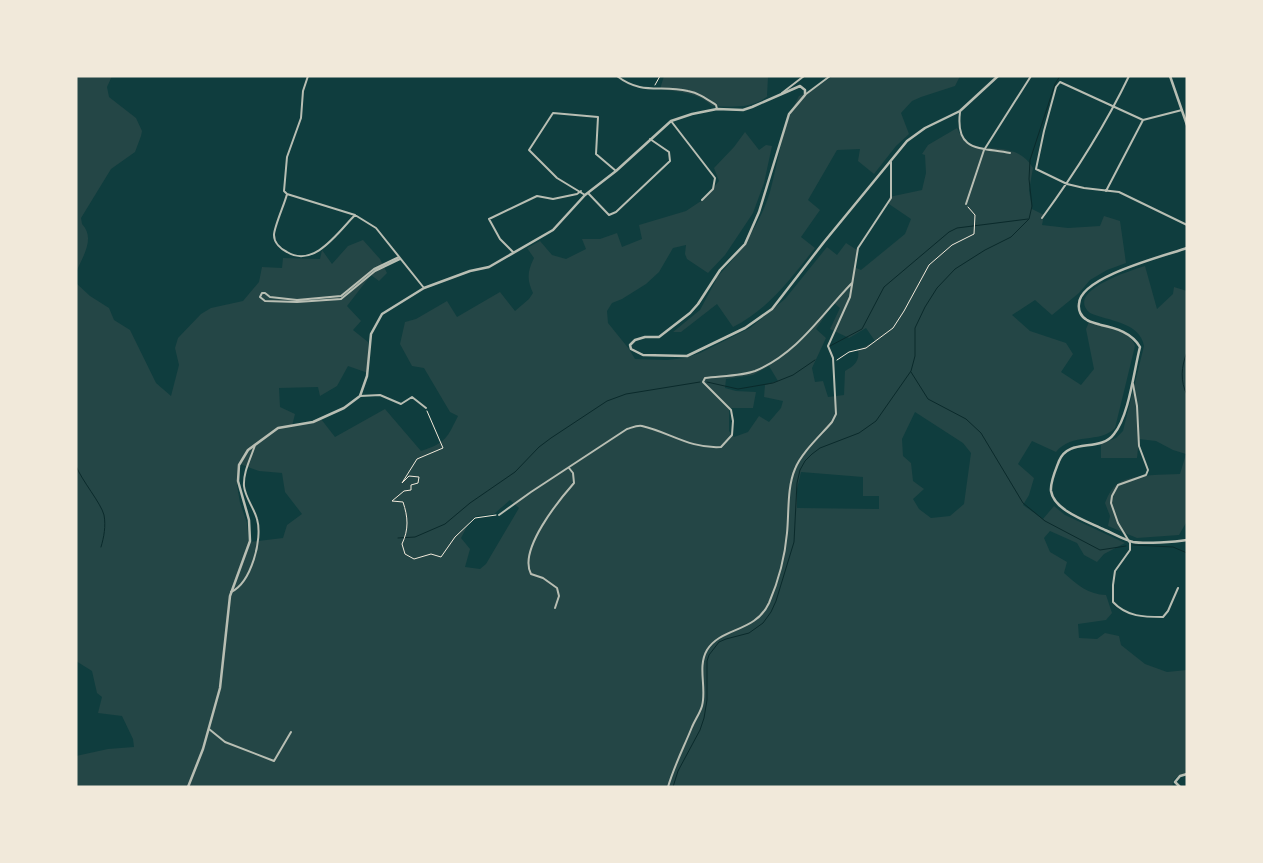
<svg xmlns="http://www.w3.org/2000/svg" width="1263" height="863" font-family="'Fira Sans',sans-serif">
<rect width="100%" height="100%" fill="#0f3d3e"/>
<path fill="#244646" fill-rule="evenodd" d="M76,76H112L107,87L109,97L136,118L142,131L141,136L135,152L111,169L81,218L82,224C96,239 82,257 76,273Z
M664,76H770L768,77L767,96L769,95C753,109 732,107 712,106C698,92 678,92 660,89Z
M833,76H960L955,86L921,97L912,101L901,113L909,134L896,146L874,174L858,161L860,149L837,150L808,200L820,210L801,237L815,248C791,278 769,309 733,327L717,304L681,332H673L700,310L716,280L715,279C740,254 764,219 772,184C780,153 783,125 799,96L811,91Z
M957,128C959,132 961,136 963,139C980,156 1016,138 1033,168L1029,190L1032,209L1044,215L1042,225L1068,228L1100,226L1104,216L1120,221L1126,263L1107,270L1090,280L1079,293L1052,315L1035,300L1012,315L1030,331L1066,343L1073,354L1061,372L1081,385L1094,369L1086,329L1089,322C1103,327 1131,330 1135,346L1115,428C1100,444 1072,432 1056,452L1032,441L1018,464L1034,478L1029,495L1023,505L1043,519L1054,506L1065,515L1125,543L1104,554L1097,562L1084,555L1077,543L1050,531L1044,538L1050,552L1067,562L1064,573C1076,584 1089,595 1106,595L1112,613L1106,620L1078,624L1079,638L1097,639L1105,633L1119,636L1121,645L1145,664L1167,672L1187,670V773C1179,775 1171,778 1173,787H76V756L108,749L134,747L133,739L122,716L98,713L102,697L97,693L92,671L76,661V283L90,296L109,308L114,320L130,330L156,383L171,396L179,365L175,348L178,338L201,314L211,308L243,301L259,282L262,267L282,268L283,258L320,259L322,250L332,264L348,246L363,240L380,259L387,273L379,281L371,275L347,306L361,321L353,330L368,342V373L348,366L337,386L320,396L318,387L279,388L280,407L295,414L292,426L321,419L335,437L385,409L421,451C446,443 447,438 458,416L450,412L424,368L412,366L400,344L405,322L416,319L447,301L457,317L500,292L515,311L529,299L533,293C527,280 527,272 534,258L527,248L540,241L552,255L566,259L586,249L582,239H600L617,233L622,247L642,239L639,225L686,211L704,199L719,181L714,168L734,147L745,132L759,150L766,145L772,146L764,183L753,213L725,255L708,273L687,259L685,254L686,245L673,248L659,272L646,284L622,299L612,303L607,311L608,323L629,349L635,359L667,360L685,358L700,353L750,328L785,299L827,247L837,255L846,243L857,250L854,267L861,270L905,234L911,219L889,204V197L922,190L926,173L925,155L922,154L928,145ZM834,303L840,308L830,329L849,338L866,328L875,341L858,350C860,361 854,366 845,371L844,395L828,397L823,381L815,382L812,368L826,338L816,329ZM769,366L778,381L765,385L764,397L783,401L781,408L769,422L759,416L748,432L734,437L729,431V408H753L756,392L736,391L725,388L726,379L753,375ZM915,412L963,443L971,453L964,504L950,516L931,518L919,509L913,499L924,489L913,481L911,463L903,456L902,439ZM240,464L259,471L282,473L285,492L302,514L287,525L283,538L249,542L247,523L240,503L237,485ZM801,472L863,477V496H879V509L797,508V489ZM510,500L519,508L486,564L480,569L465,567L470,549L461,538L470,521L476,516L494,514Z
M1145,266L1157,309L1173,294L1174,287L1187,291V521L1179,535L1137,538L1108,526L1110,516L1105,503C1108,495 1113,485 1122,481C1139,474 1162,475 1180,474L1186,454L1173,450L1156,441L1139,439L1137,458H1101V444L1116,438L1123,431L1144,346C1140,322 1108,321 1090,313C1064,291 1132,270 1145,266Z"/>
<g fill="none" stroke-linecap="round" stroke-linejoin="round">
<path stroke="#0a2a2b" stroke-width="1" d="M830,346L862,329L884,287L949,232L957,228L1028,219
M1187,352C1181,367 1180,381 1187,395
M911,372L928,399L966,419L981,433L1023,503L1045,521L1100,550L1126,546
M707,382L738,389L773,383L793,375L815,360
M76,466C82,481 101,503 104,515C106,526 104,537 101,547
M398,538L415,537L445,524L470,503L515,472L539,447L551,438L607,401L626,394L700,382
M1133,545L1173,547L1187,553
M673,787L678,771L700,730L704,718L707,700V661L709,655L719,642L726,639L749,633L763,623L771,612L776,601L794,542L797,483L800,470L805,461L812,454L820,448L859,433L876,421L911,371L915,356V328L925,307L937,288L955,269L985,250L1011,237L1029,219L1032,206L1029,179L1030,160L1055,84L1060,76"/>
<path stroke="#f1e9da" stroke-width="1" d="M655,85L660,76
M837,360L849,352L866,348L893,328L904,311L929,265L952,245L974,234L975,215L968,207
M427,411L443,448L417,459L402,483L409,476L419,477L418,483L411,485V490L404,491L392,501L403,502C408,517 409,529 402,544L405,554L414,559L431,554L441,557L455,537L475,518L496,515"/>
<path stroke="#b8beb3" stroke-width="2" d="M308,76L303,91L301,118L287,157L284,191L287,194L355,215L376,228L424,288
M617,76C643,96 661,84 688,91C699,93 707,99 716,105L717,109
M782,93L804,76
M806,94L830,76
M960,112C955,153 981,147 1010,153
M1143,120L1060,82L1056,87L1044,131L1036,169L1067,184L1084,188L1119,192L1187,225
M671,121L715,178L713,189L702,200
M1106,191L1143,120L1182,110
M588,193L609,215L616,212L670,161L669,152L650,139
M287,194C285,203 274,227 274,235C274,243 281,249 287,252C314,269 339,231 355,215
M585,195L557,178L529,150L553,113L598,117L596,154L616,171
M966,204L984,150L1031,76
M1042,218C1075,173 1105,126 1129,76
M513,252L500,239L489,219L537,196L553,199L577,194L581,191
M399,257L374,269L341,296L297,300L270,297L265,293H262L260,297L265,301L297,302L341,299L375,271L400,259
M1133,384L1137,406L1139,446L1148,470L1146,475L1118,485L1112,496L1111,503L1118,523L1130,543V550L1115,571L1113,585V602C1127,617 1144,617 1163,617L1168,611L1178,588
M360,396L380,395L401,404L412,397L426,408
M499,515L531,492L627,429C631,428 637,425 642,426C669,432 690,449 721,447L732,435L733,421L731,410L703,382L705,378C720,376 742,376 755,371C798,353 821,315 852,283
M231,592C251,583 263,539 257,519C254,508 245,497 244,486C243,472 251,458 255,445
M555,608L559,596L557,588L543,578L531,574C518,550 559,500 574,483L573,473L569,468
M209,729L225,742L274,761L291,732
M668,787C674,766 684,747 692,727C695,720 700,713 702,706C707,688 697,667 707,650C721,627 755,633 769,603C778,582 785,556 787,533C789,514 787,487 795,469C801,453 821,435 832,422L836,414L833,358L828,346L850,297L858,248L891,198V162"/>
<path stroke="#b8beb3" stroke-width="2.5" d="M1170,76L1187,125
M1187,248C1164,256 1079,277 1079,304C1078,310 1081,317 1087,320C1091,323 1097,323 1101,325C1116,328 1132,333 1140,347C1134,370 1129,416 1114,434C1100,453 1069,437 1059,461C1056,469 1050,482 1051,491C1054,511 1089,522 1105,530C1114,534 1124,540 1133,542C1145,544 1175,542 1187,540
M188,787L203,749L220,688L230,596L250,541L249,520L238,481L239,465L248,450L278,428L313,422L344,408L360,396L367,376L371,334L382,314L424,288L470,271L489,267L553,230L585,195L616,171L671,121L692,114L717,109L743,110L752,107L800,86L805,90V95L789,114L759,212L745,244L720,270L698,304L690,313L659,337H645L635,340L630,345L631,349L643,355L687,356L745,328L772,309L824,242L907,141L925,128L960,111L998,76
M1180,787L1175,782L1180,776L1187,774"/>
</g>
<rect width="1263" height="863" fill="none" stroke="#f1e9da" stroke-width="155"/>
</svg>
